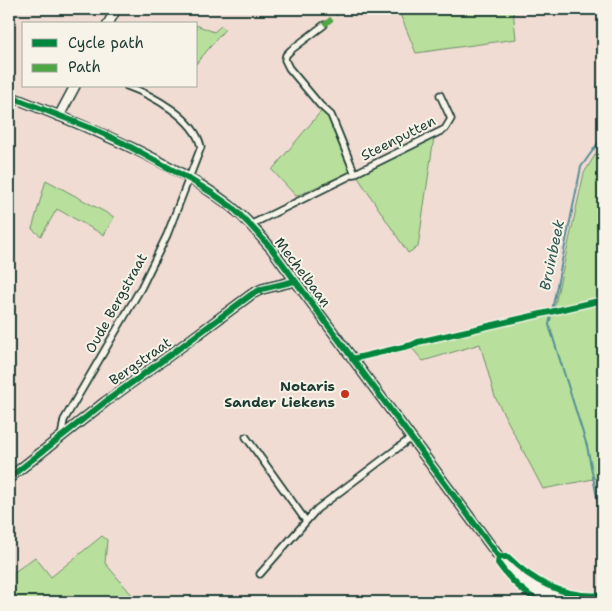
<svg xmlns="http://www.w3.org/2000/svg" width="612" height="611" font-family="'Shantell Sans',sans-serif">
<rect width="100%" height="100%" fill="#f1dcd3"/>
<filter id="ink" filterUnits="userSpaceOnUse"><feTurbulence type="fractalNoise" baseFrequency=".02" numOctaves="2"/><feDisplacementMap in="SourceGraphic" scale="10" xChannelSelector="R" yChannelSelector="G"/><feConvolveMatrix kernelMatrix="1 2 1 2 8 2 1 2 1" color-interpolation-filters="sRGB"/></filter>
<g filter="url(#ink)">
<path fill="#b8e09c" stroke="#6c8e68" d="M398,9H513L516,39L416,53Z
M196,25L214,32L221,26L225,29L196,64Z
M322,110L330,120L350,172L296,196L272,170Z
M434,137L418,247L408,253L357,176Z
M603,142V296L554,309L584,173Z
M46,180L114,217L104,235L57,209L41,236L32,229Z
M603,304V477L543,489L495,397L480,344L423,361L411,347Z
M102,536L107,540L105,563L138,602H9V576L35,557L51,577Z"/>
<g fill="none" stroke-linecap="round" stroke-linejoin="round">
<path stroke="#548f95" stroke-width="2" d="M603,136L581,167L549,325L587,446L603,528"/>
<defs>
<path id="street" d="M324,25L291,50L286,55L285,60L289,68L320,105L331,115L355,174
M250,225L445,129L451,119L440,95
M61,437L64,420L141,288L167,235L201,147C195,118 152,95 127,86
M246,437L306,521
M260,574L317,509L411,438"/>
<path id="secondary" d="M108,24L116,9
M9,96C66,118 123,141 177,171C200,184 223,198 243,217C253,227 262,238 271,248L499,557C531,587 558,603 603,602
M59,116L75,86
M9,478L105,402L170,355L252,294L262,289L295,281
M508,572L525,589L547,602"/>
</defs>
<use href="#street" stroke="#1f3d34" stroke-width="9"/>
<use href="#secondary" stroke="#1f3d34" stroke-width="12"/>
<use href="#street" stroke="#f7f3e8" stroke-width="5.5"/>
<use href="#secondary" stroke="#f7f3e8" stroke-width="9"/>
<path stroke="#4fa644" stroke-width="5" stroke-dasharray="10 5" stroke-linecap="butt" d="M324,25L334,17L338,9"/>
<defs>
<path id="cycleway" d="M9,96L93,129L123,143L189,179L212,193L233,208L250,225L271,248L499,557
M352,359L412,345L418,342L603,300
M9,478L105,402L170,355L252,294L262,289L295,281
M499,557H508C534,583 566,598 603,595
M499,557L498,563C510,580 522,592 540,602"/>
</defs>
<use href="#cycleway" stroke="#f7f3e8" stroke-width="9"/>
<use href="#cycleway" stroke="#00873e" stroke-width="6"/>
</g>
</g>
<circle fill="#c8321e" stroke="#f7f3e8" stroke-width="2" cx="345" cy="394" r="5"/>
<g text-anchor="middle" stroke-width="4" stroke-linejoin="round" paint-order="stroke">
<g font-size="14" fill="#1f3d34" stroke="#f7f3e8">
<text transform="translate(398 138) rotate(-27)" y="5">Steenputten</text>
<text transform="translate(303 272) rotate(53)" y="5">Mechelbaan</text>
<text transform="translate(116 303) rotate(-61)" y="5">Oude Bergstraat</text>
<text transform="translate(140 361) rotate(-35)" y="5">Bergstraat</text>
</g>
<g font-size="14" font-weight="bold" fill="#1f3d34" stroke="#f7f3e8" text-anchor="end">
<text x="335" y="391">Notaris<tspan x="335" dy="16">Sander Liekens</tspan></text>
</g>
<g font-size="15" font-style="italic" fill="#315854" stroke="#f7f3e8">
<text transform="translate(552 255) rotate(-78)" y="5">Bruinbeek</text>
</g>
</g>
<rect width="612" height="611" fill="none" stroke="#f7f3e8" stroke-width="30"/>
<rect x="15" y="15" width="582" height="581" fill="none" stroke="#1f3d34" stroke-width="2" filter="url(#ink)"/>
<rect x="22" y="22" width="175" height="65" fill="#f7f3e8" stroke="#a1aaa0"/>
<rect x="32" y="39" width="25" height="8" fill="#00873e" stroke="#a1aaa0"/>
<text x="68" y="48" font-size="15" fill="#1f3d34">Cycle path</text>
<rect x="32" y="64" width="25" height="8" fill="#4fa644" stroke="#a1aaa0"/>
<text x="68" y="72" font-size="15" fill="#1f3d34">Path</text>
</svg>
